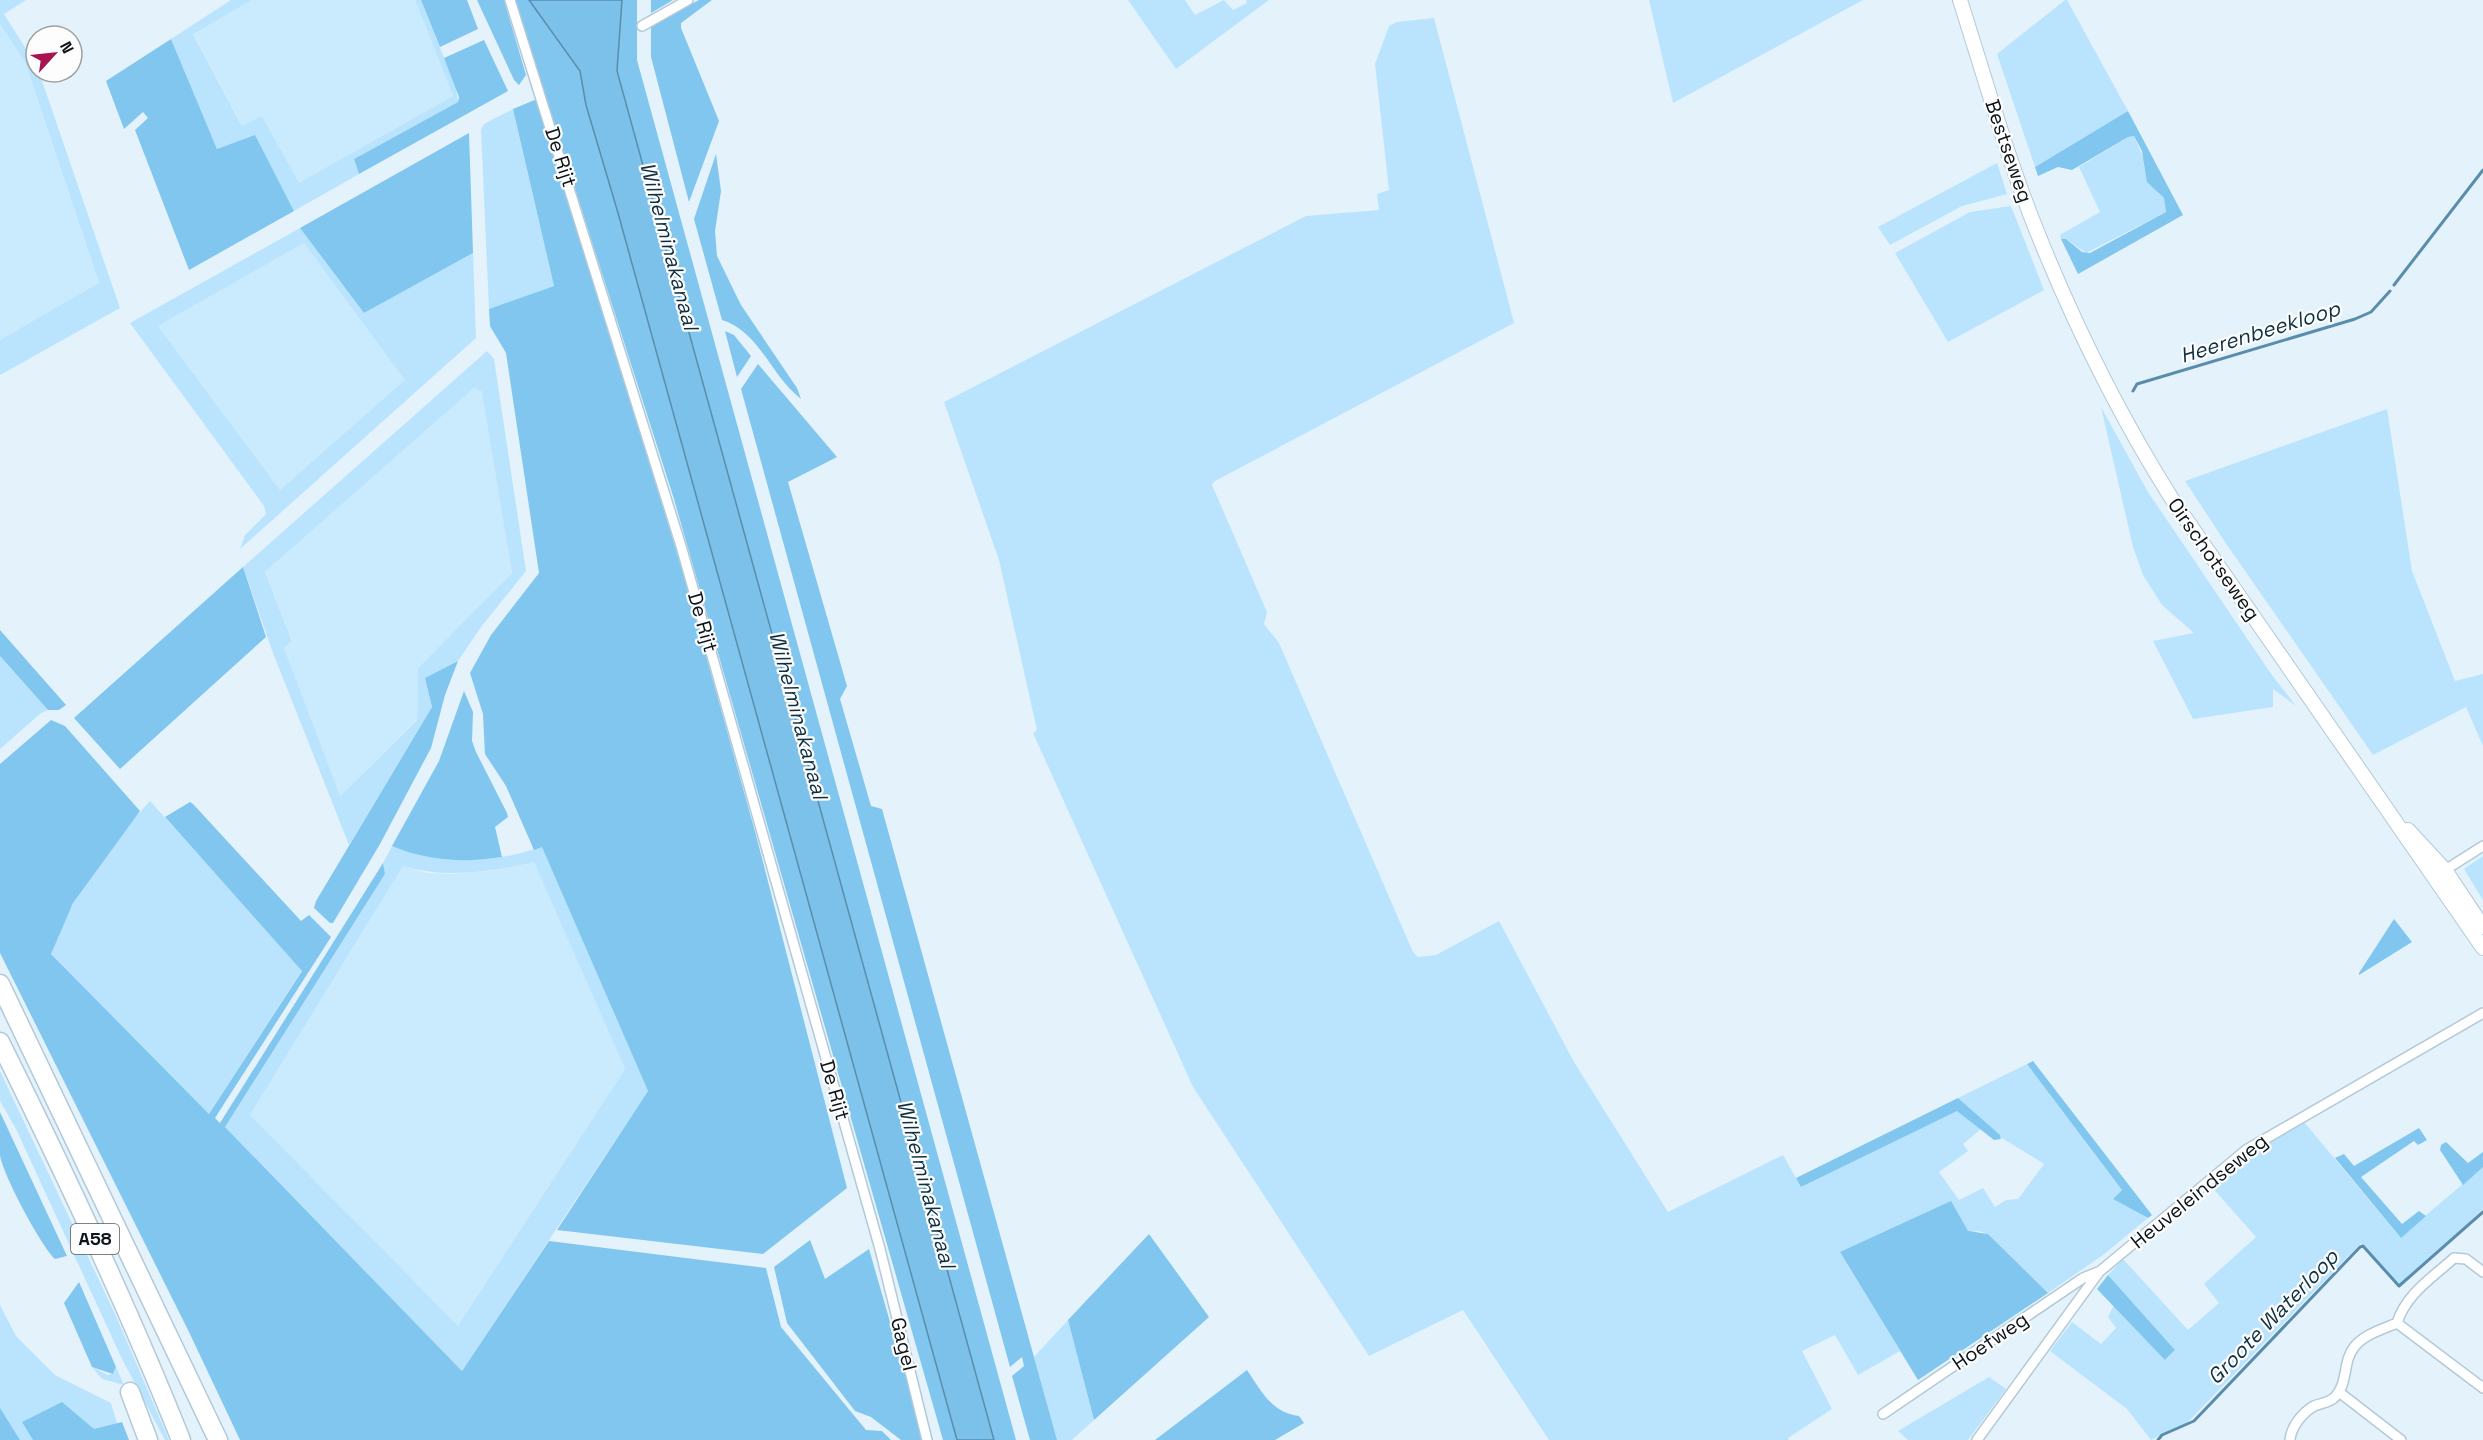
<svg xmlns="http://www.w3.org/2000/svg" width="2483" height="1440" font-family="'Space Grotesk',sans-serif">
<rect width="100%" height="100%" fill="#e4f2fb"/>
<path fill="#caeafe" d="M252,0H415L453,96L299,184L262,116L243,127L193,33Z
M0,24L25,62L99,284L0,340Z
M304,243L406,380L280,490L158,326Z
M474,388L483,393L512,573L418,668L417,719L339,797L284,648L292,640L265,572Z
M534,861L625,1069L458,1327L250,1115L403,866L427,873L451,874L490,871Z"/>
<path fill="#bae4fe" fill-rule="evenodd" d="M0,0H26L4,14L36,65V72H39L120,308L0,375V340L99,283L25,62L0,24Z
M231,0H252L193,34L242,126L262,116L299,183L453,96L415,0H421L456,88L458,102L354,159L359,174L294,211L255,136L217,149L171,39Z
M1128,0H1185L1195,15L1224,0L1233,10L1247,3L1246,0H1269L1176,69Z
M1649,0H1863L1673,103Z
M2065,0H2067L2128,111L2035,167L1997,54Z
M1434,18L1514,323L1215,481L1212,485L1267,612L1264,624L1279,643L1413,952L1418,957L1436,955L1499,921L1574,1062L1668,1212L1783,1155L1801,1187L1957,1110L1981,1129L1963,1144L1968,1151L1939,1172L1959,1200L1983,1188L1995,1207L2006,1200L2018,1199L2044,1164L2002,1138L1958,1098L2027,1064L2122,1190L2113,1199L2148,1218L2103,1255L2048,1293L1988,1234L1978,1231L1840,1252L1900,1351L1858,1375L1835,1335L1802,1351L1832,1409L1788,1438L1789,1440H1549L1463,1310L1369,1356L1193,1087L1033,733L1037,730L999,560L944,402L1306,216L1379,210L1377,194L1389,190L1375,64L1389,26L1397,22Z
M513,109L554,286L489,309L481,130L484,124Z
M2134,136L2158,192L2164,198L2166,212L2086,253L2066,239H2061L2060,235L2100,212L2079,167L2128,137Z
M1997,163L2007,194L1962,206L1890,245L1878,227Z
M2011,206L2044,290L1948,342L1895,253L1970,212Z
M300,228L364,313L473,253L476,338L240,549L245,535L266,514L264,506L130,323ZM304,243L405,380L280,490L158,326Z
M487,351L494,359L526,571L481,627L458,661L425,678L432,707L349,845L273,653L243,567ZM474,388L482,392L512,573L418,668L417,720L340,796L284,648L292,641L265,572Z
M2101,407L2148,492L2269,671L2296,706L2273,689V707L2193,719L2153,641L2194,633L2162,605L2143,575L2133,547Z
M2387,409L2412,571L2455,681L2483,674V746L2466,707L2373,755L2227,545L2185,481Z
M0,656L48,710L41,713L0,749Z
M150,801L302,970L209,1114L51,954C67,900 112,842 150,801Z
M392,846C436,865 498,864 542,846L648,1091L462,1371L225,1127L385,874L383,863ZM534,862L625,1069L458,1326L250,1115L403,866C448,879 490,872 534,862Z
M2483,856V900L2464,869Z
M0,1071L116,1316L169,1440H165L122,1359L16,1129L0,1101Z
M2304,1122L2400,1237L2483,1167V1209L2399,1288L2361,1243L2188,1422L2151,1440L2127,1409L2050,1351L2072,1322L2101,1344L2116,1328L2108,1317L2114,1305L2166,1360L2175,1350L2108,1275L2123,1259L2188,1330L2219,1303L2204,1284L2256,1237L2210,1185L2246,1157Z
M0,1305L16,1336L55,1375L111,1403L122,1440H0Z
M1068,1320L1094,1420L1072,1440H1057L1034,1357Z
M92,1367L108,1375L114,1373L116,1367L124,1385L102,1379Z
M1989,1377L2006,1389L1968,1440H1908L1898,1431Z"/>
<path fill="#80c6ef" d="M421,0H467L478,29L440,47Z
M477,0H504L526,75L519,85L514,80Z
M515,0H529L580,71L586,105L618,213L957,1440H943L674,499Z
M622,0H637V60L1016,1440H994L617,71Z
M651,0H673L651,13Z
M699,0H712L681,23V28L719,121L689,202L651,57V26Z
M171,39L217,149L255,135L294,211L189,270L135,130L148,118L143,112L124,129L106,81Z
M484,40L508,91L359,174L354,159L458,102L459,97L444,58Z
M537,99L681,566L756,835L847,1188L763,1254L557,1230L648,1091L542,847L534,850L506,786L485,754L483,714L470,673L491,635L539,573L506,353L490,326L489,309L554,286L513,109Z
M2128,111L2183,215L2078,274L2061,239H2066L2082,252L2090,253L2166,212L2164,198L2147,182L2142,151L2134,136L2128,137L2072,170L2058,167L2038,176L2035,167Z
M469,133L473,253L364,313L300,228Z
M716,154L721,191L715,231L717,256L741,305L797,388L801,399C770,375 760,332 722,320L694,219Z
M725,331L734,335L751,356L737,377Z
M758,364L837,457L788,482L847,686L840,699L871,806L882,809L1057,1440H1030L1012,1376L1024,1366L1022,1357L1010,1367L741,389Z
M243,567L266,637L120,769L74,718Z
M0,630L66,705L59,710H48L0,656Z
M458,661L445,695L431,748L380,844L333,923H330L314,908L316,901L432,707L425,678Z
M464,691L473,712L472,741L476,752L507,813L508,817L495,827L502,857C465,863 427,861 392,846L439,761Z
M51,720L65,726L140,811L73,903L51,954L209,1114L302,971L165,817L190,802L193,804L301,921L309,915L331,937L215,1118L220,1123L383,863L385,874L225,1127L462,1371L549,1241L766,1268L781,1327L866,1430L882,1431L891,1440H240L189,1332L0,953V764Z
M2394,919L2412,942L2359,975V973Z
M2033,1061L2152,1215L2148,1218L2113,1199L2122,1190L2027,1064Z
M1958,1098L2000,1135L2001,1139L1994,1140L1957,1111L1801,1187L1796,1178Z
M0,1112L67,1256L55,1259C41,1246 2,1173 0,1155C0,1141 0,1126 0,1112Z
M2419,1128L2427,1140L2418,1145L2414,1141L2361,1177L2402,1224L2419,1211L2426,1216L2401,1238L2335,1158L2344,1154L2354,1166Z
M2446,1142L2468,1163L2483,1152V1167L2463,1185L2440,1150L2441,1145Z
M1951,1201L1968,1231L1988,1234L2048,1293L1918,1380L1840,1252Z
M1149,1234L1209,1317L1094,1420L1068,1320Z
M810,1240L825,1279L869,1249L924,1440H901L871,1417L855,1411L787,1323L774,1267Z
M2108,1275L2175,1350L2165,1360L2097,1289Z
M79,1282L116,1367L113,1374L92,1367L64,1303Z
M1247,1370C1262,1392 1271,1412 1299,1416L1304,1423L1275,1440H1155Z
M62,1402L94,1429L122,1422L129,1440H33L22,1422Z
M0,1408L20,1440H0Z"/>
<path fill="#7bc1ea" stroke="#5a8dab" stroke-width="1.5" d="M529,0H622L617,71L994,1440H957L618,213L586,105L580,71Z"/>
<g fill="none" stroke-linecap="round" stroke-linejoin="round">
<path stroke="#5a8dab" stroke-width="3" d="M2394,285L2483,170
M2133,391L2137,384L2355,319L2371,312L2390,291
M2158,1440L2162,1435L2194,1421L2360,1247L2363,1246L2399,1286L2483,1212"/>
<defs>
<path id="minor" d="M510,0L681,546L880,1249L927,1440
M642,26L688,0
M2442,872L2483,846
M2397,1323C2406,1294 2432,1278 2454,1258L2466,1259L2483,1272
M2339,1392L2401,1440
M1883,1414L2083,1278L2098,1272
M1977,1440L2099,1272L2246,1150L2483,1013
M2290,1440C2291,1427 2302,1413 2314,1406C2321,1403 2329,1403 2335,1397C2349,1382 2342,1361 2355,1346C2365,1334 2383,1329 2397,1323L2483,1388"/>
<path id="secondary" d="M1960,0C1985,78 2007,158 2038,234C2075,326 2119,415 2172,499L2483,948
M2408,830L2445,870L2483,927"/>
<path id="motorway" d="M0,984L218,1440
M0,1042C65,1173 127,1305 181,1440
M130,1392L148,1440"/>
</defs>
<use href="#minor" stroke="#b2c9d8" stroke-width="12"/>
<use href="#secondary" stroke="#b2c9d8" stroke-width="16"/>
<use href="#motorway" stroke="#b2c9d8" stroke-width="21"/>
<use href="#minor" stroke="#fff" stroke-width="9"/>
<use href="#secondary" stroke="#fff" stroke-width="14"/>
<use href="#motorway" stroke="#fff" stroke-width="18"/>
</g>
<g text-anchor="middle" stroke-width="4.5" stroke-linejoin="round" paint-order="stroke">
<rect fill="#fdfdfd" stroke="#545a5d" stroke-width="1.5" x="71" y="1224" width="48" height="30" rx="4.5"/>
<g font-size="18" font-weight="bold" fill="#0c1419">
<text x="95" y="1245">A58</text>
</g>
<g font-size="20" fill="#0c1419" stroke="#fdfdfd">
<text transform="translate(2009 151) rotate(71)" y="7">Bestseweg</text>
<text transform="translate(561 157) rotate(72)" y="7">De Rijt</text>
<text transform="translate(2214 559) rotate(55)" y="7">Oirschotseweg</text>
<text transform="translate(703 622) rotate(74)" y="7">De Rijt</text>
<text transform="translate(835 1090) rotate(74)" y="7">De Rijt</text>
<text transform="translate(2199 1191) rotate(-39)" y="7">Heuveleindseweg</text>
<text transform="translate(1990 1341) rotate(-34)" y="7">Hoefweg</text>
<text transform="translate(904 1344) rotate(76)" y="7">Gagel</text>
</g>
<g font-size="21" font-style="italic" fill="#0f3041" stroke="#fdfdfd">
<text transform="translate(669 246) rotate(75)" y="7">Wilhelminakanaal</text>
<text transform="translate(2260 332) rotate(-17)" y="7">Heerenbeekloop</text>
<text transform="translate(798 715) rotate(75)" y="7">Wilhelminakanaal</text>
<text transform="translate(926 1184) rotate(75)" y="7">Wilhelminakanaal</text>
<text transform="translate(2273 1317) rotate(-46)" y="7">Groote Waterloop</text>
</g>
</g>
<g transform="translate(54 54) rotate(63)"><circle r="28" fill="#fdfdfd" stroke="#9da0a2" stroke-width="1.5"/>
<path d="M0-4.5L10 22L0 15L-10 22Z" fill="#a7144e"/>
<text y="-9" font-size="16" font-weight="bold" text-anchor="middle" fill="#0c1419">N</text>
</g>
</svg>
